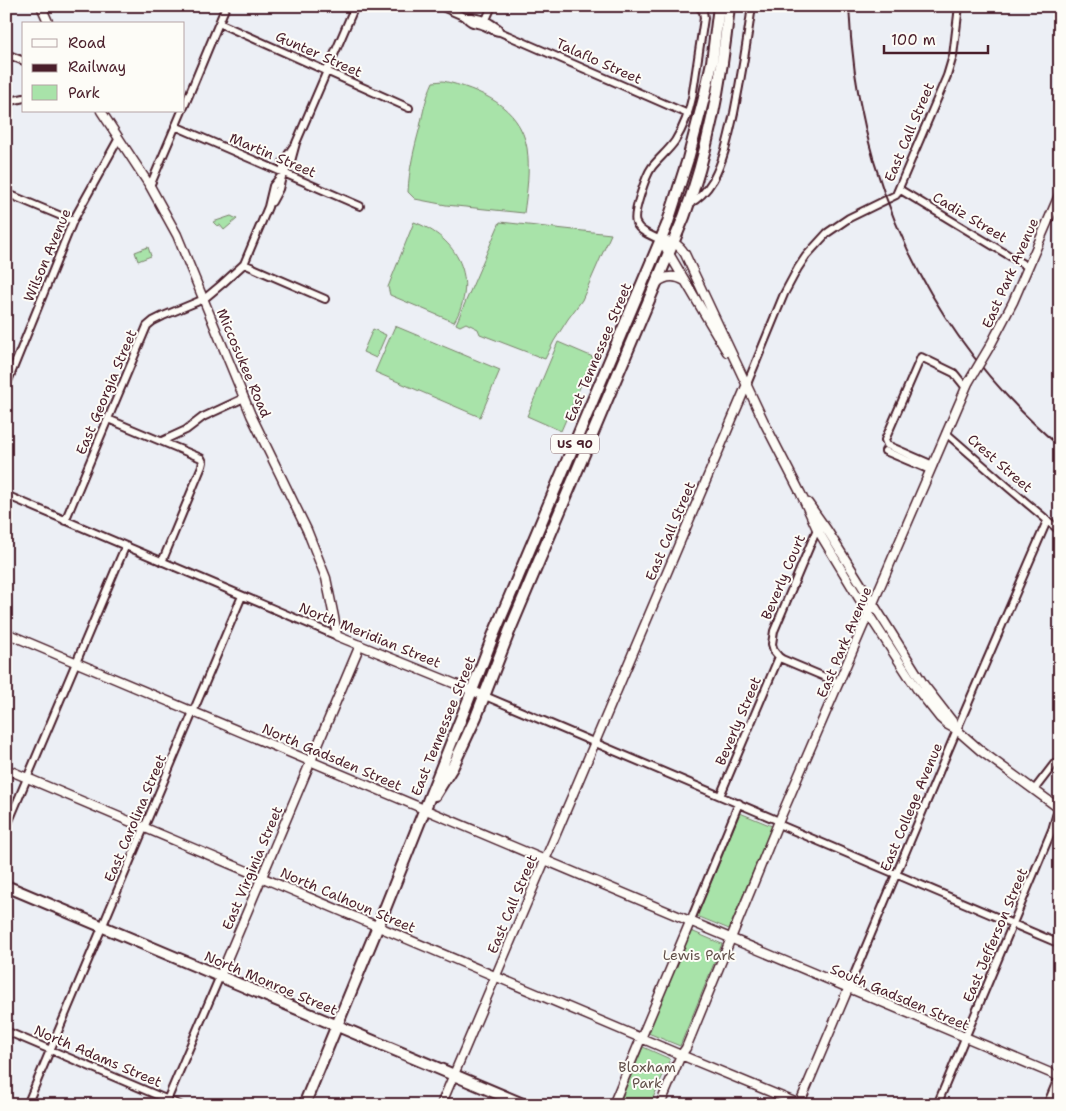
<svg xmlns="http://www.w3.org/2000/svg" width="1066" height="1111" font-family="'Shantell Sans',sans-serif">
<rect width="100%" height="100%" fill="#eceff5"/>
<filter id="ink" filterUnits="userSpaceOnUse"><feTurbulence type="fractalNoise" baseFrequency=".02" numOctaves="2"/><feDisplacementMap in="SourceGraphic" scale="10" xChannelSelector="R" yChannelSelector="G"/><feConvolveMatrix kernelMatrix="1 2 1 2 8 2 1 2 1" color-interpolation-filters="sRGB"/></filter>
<g filter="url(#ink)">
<path fill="#a8e3a9" stroke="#79816a" d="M443,81C479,89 520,106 527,148C530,168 527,193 524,213L446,205L415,199L408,192C409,169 414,149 420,127C423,112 426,97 433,82Z
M231,216L237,219L224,230L220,225L217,226L213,222Z
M414,222C458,238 479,280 454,322L390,295L388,287Z
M500,222L611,234L582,300L568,319L554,341L545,359L480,334L478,329L466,323L460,326L456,324Z
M148,247L151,256L138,261L135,252Z
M395,326L500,370L480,417L375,372Z
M373,329L386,335L376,358L363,352Z
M558,342L593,357L561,431L527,416Z
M740,813L772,826L729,929L697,916Z
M689,930L722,944L680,1046L648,1033Z
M643,1047L670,1059L650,1105H619Z"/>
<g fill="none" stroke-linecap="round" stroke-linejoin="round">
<defs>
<path id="minor" d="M440,6L465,17H472L486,20L498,28L500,32
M465,17C473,26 475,22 484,26C490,28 493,32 500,32L688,114
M485,22L492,6
M219,23L409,108
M6,54L24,61
M6,102L24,98
M184,107L226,6
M175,126L360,206
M150,186L182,111
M899,189L1028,267
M6,193L73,221
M272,202L279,189L283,173V162L293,147
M689,204C699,199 707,190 713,180C724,160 729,135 734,113C741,78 747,42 752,6
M661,240C652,236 640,232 636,223C632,215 646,175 652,167C659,158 668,151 675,141C683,128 689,113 692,98L704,18L703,11L698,6
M244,264L325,299
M747,384L784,294L798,268L806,256L827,233L849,218L896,195L947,76L953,56L959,6
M6,386L73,221L119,138
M108,419L201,458L203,462L202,466L162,562
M946,433L1009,488L1060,531
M162,441L186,430L203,417L244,398
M885,451L930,470
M933,465L887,445L885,440L921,357L954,373L966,388
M6,495L337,636
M65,521L147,326L153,321L163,316L204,299L222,284L244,264L268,207L273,186L290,165L296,143L355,6
M817,529L774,631L772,644L774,651L779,657L782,659L839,683
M485,696L779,821
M1034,790L1054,764
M720,796L779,657
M778,824L1060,944
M6,828L125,547
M690,922L739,803
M848,989L961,720L1047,521
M6,1031L180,1105
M27,1105L242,596
M165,1105L220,976
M937,1105L1052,830L1056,816L1059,808
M1047,1105L1060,1074"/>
<path id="tertiary" d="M41,6L49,24
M101,111L150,186L177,235L251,415L307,530L326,578L334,617L337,636L485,696
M661,240C672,241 679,244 685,254L765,424L801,494L817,529L869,615L917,689L940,718L948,725L957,730
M661,240L727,352
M657,283C666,275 675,275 685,281
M990,346L1013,302L1060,193
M808,503L827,530L924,685L952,721L957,730L981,751L1060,809
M6,633L1060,1077
M6,769L681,1055L802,1105
M220,976L360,645
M441,1105L747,384
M613,1105L690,922
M660,1105L681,1055L686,1048L779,821L968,383
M799,1105L848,989"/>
<path id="primary" d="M435,795L453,766L476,717L509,632L684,217C709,149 722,78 729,6
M6,886L525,1105
M304,1105L378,926L468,701L493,636L667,225L688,159L704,98L712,62L719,6"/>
</defs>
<use href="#minor" stroke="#4a1f2b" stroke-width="10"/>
<use href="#tertiary" stroke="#4a1f2b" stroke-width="11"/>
<use href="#primary" stroke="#4a1f2b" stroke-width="14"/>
<use href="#minor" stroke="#fdfcf7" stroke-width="6"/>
<use href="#tertiary" stroke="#fdfcf7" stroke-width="8"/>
<use href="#primary" stroke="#fdfcf7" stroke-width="10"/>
<path stroke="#4a1f2b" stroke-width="2" d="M849,6C856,180 928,334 1060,447"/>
<defs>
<path id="tertiary-bridge" d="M968,383L990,346"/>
</defs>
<use href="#tertiary-bridge" stroke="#4a1f2b" stroke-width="11" stroke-linecap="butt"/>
<use href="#tertiary-bridge" stroke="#fdfcf7" stroke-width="8"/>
</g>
</g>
<g text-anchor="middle" stroke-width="4" stroke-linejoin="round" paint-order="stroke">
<rect fill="#fdfcf7" stroke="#806168" stroke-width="1" x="551" y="434.5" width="48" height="19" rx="4"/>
<g font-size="12" font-weight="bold" fill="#4a1f2b">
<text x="575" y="448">US 90</text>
</g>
<g font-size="14" fill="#4a1f2b" stroke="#fdfcf7">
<text transform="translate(319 54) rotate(24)" y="5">Gunter Street</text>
<text transform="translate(599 61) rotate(24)" y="5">Talaflo Street</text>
<text transform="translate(909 132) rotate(-67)" y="5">East Call Street</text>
<text transform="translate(273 155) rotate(23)" y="5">Martin Street</text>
<text transform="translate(970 217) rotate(31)" y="5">Cadiz Street</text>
<text transform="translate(47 255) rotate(-67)" y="5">Wilson Avenue</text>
<text transform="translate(1010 273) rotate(-66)" y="5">East Park Avenue</text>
<text transform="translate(598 352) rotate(-67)" y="5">East Tennessee Street</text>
<text transform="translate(244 363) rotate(67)" y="5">Miccosukee Road</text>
<text transform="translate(106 392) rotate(-67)" y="5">East Georgia Street</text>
<text transform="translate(1000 463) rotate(41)" y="5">Crest Street</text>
<text transform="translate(670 531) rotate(-67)" y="5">East Call Street</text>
<text transform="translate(783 577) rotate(-67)" y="5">Beverly Court</text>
<text transform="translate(370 635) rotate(22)" y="5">North Meridian Street</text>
<text transform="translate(844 642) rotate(-67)" y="5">East Park Avenue</text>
<text transform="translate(738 721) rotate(-67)" y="5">Beverly Street</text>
<text transform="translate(443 726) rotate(-68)" y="5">East Tennessee Street</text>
<text transform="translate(332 757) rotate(23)" y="5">North Gadsden Street</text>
<text transform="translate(911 807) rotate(-67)" y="5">East College Avenue</text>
<text transform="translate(135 818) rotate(-67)" y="5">East Carolina Street</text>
<text transform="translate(252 868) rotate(-67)" y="5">East Virginia Street</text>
<text transform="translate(348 900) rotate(23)" y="5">North Calhoun Street</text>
<text transform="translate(512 904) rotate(-67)" y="5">East Call Street</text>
<text transform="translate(995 935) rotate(-67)" y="5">East Jefferson Street</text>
<text transform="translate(271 983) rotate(23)" y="5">North Monroe Street</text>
<text transform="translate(900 997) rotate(23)" y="5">South Gadsden Street</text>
<text transform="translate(98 1056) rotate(23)" y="5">North Adams Street</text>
</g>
<g font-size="14" fill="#62504a" stroke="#fdfcf7">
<text x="699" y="960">Lewis Park</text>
<text x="647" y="1072">Bloxham<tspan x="647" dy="16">Park</tspan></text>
</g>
</g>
<rect width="1066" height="1111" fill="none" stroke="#fdfcf7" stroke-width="25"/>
<rect x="12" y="12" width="1041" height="1086" fill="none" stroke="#4a1f2b" stroke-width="2" filter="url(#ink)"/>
<rect x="22" y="22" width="162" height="90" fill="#fdfcf7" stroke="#b5a4a5"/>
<rect x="32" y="39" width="25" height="8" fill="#fdfcf7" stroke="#b5a4a5"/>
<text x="68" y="48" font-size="15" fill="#4a1f2b">Road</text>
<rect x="32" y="64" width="25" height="8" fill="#4a1f2b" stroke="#b5a4a5"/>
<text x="68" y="72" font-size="15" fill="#4a1f2b">Railway</text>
<rect x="32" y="85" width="25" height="15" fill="#a8e3a9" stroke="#b5a4a5"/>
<text x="68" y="98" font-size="15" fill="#4a1f2b">Park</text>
<path d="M884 45v8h104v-8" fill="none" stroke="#4a1f2b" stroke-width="2.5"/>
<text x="891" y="45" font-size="15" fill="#4a1f2b" stroke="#fdfcf7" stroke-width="4" paint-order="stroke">100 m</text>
</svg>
